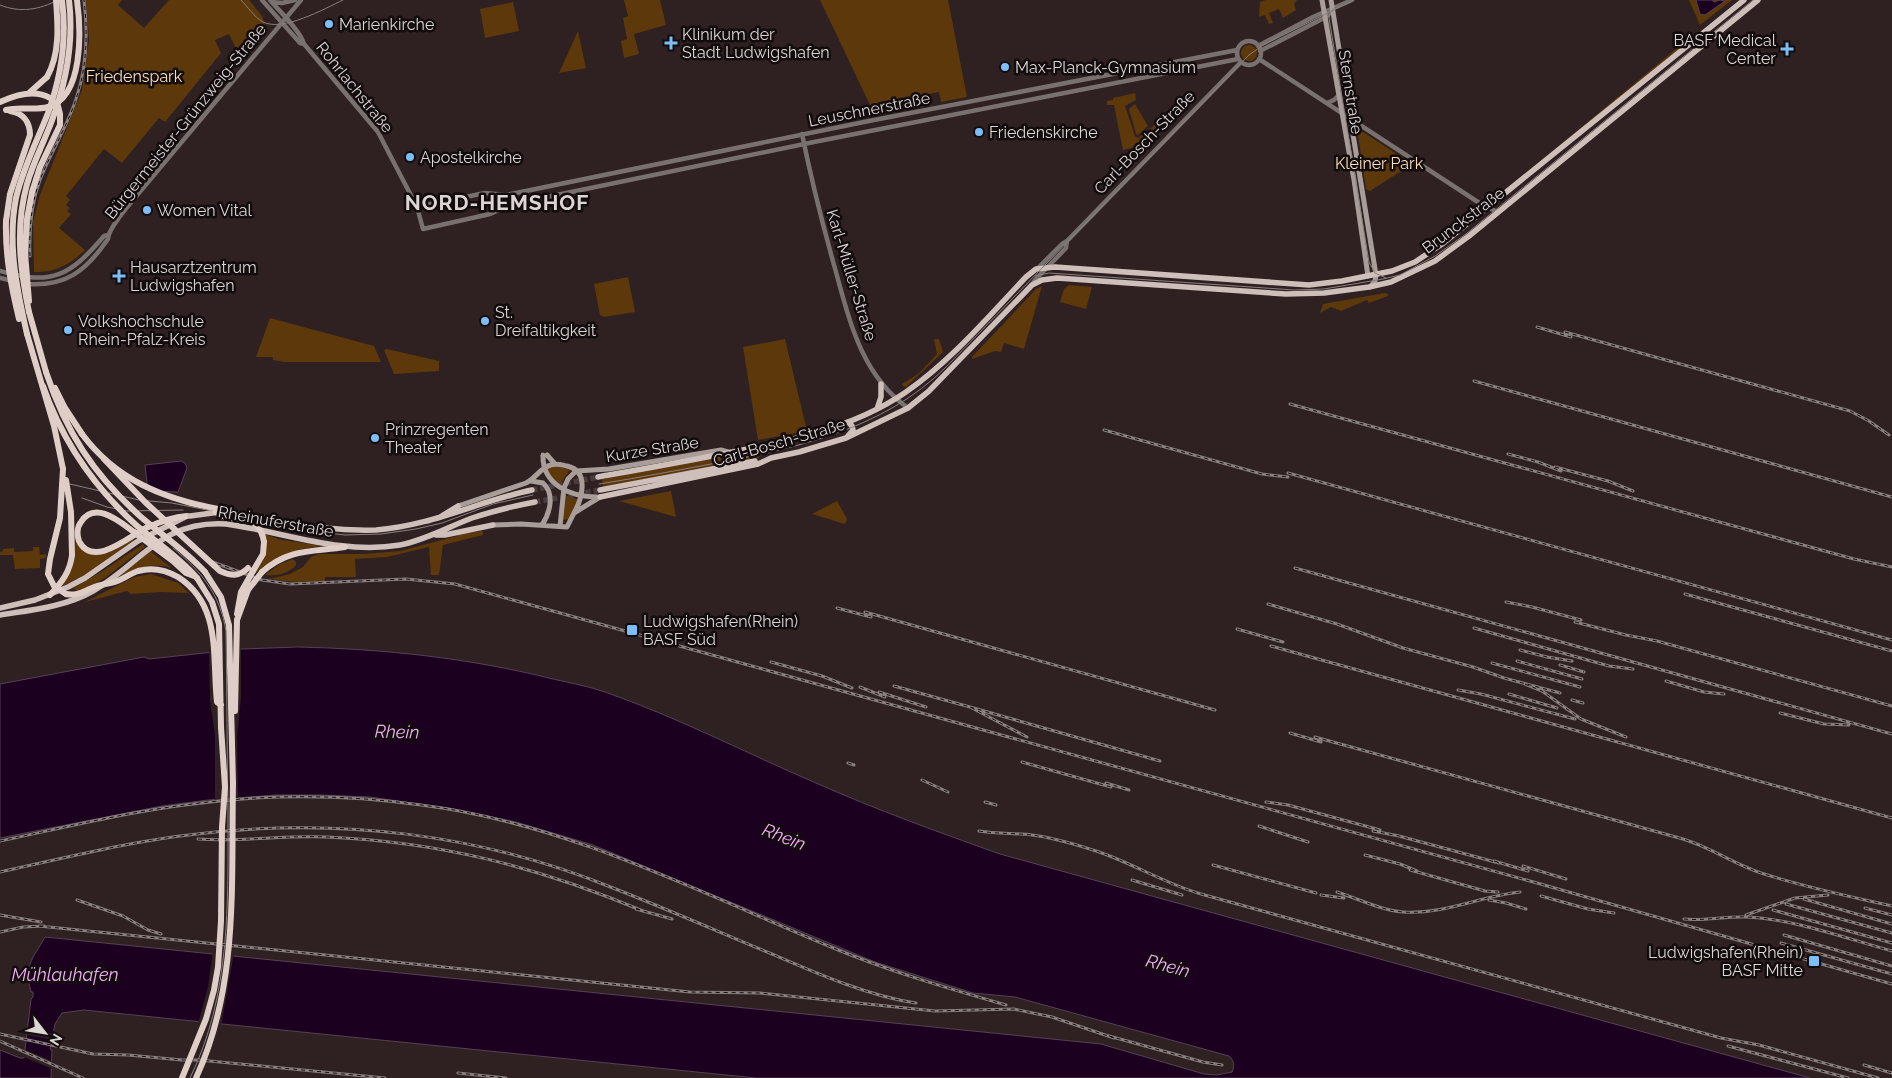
<svg xmlns="http://www.w3.org/2000/svg" width="1892" height="1078" font-family="Raleway,sans-serif">
<rect width="100%" height="100%" fill="#2f2121"/>
<path fill="#5c380a" d="M86,0H122L118,5L144,28L169,0H249L262,16L266,28L241,59L229,34L215,40L221,53L165,122L159,118L122,163L104,149L66,196L70,200L66,205L70,208L67,211L71,214L59,228L85,250C71,264 55,273 34,272L33,222L40,195L82,90L89,40Z
M624,0H660L666,25L634,34L639,54L624,58L621,41L627,39L623,18L628,16Z
M820,0H948L967,97L941,102L939,92L870,105Z
M1266,0H1297L1294,4L1296,10L1283,18L1279,9L1269,13L1273,23L1269,24L1265,15L1259,17L1260,2Z
M1689,0H1732L1700,25Z
M513,2L519,31L485,38L480,9Z
M578,31L586,68L559,73Z
M1698,31L1700,34L1487,205Z
M1241 53a8 8 0 1 1 16 0a8 8 0 1 1-16 0Z
M1135,93L1136,100L1125,106L1135,136L1138,138L1156,124L1158,127L1141,146L1123,150L1114,105H1107V101L1113,100V98Z
M1135,104L1148,126L1138,135L1136,134L1129,109Z
M1360,132H1363L1409,162V166L1370,191L1366,189L1358,135Z
M628,277L635,312L604,317L600,315L594,284Z
M1069,285L1092,287L1086,309L1060,302L1064,289Z
M1042,286L1024,349L1004,343L1001,352L995,351L972,359V357L1036,289Z
M1385,293L1388,294V296L1369,303L1367,300L1341,311L1331,307L1320,313L1323,304Z
M270,318L374,346L381,362H285L273,360V357H256Z
M785,339L807,431L758,440L743,347Z
M934,339H939L943,352L906,387L903,386L902,384L918,374L937,354Z
M387,349L439,361V371L394,374L384,350Z
M757,450L759,458L603,487L602,479Z
M556,466L570,470L564,478L561,486L555,482L547,470L548,468Z
M671,491L676,517L619,501Z
M565,495L579,500L569,519L562,520Z
M837,501L847,519L845,524L812,514Z
M483,531V535L443,545L439,575H431L429,547L387,557L355,559L356,577H325V581L295,582L269,579L290,574L303,567L311,557L319,554H364L400,551L457,536L458,534Z
M265,534L278,539L322,546C297,549 277,555 257,572L255,571L263,560Z
M133,539L134,540L88,573L61,587L72,568L76,540C80,544 83,549 88,552C101,562 122,545 133,539Z
M143,544L145,547L105,578L81,591L72,589L101,572Z
M33,547H39L40,555L46,554V558L40,559V568L15,569L13,555H0V552L3,551V549L14,548V552L33,551Z
M150,551L172,568C149,563 141,566 120,576Z
M293,559L296,562V565C288,574 277,576 265,575L280,564Z
M151,574L178,583L189,593L161,592L131,594L127,591L85,602L134,577Z"/>
<path fill="#1c0020" stroke="#564056" d="M1696,0H1712L1714,2L1720,0L1725,1L1705,15L1700,14Z
M181,461L185,463L187,468L178,492L148,491L145,465Z
M298,647C385,649 469,658 553,679C570,683 588,686 605,692C677,717 746,753 816,783C877,810 938,832 1000,854L1810,1078H756L84,1010L62,1013L55,1024L50,1049L52,1050L51,1078H0V1050L20,1058H24L31,999L33,997V992H31C24,965 32,960 45,937L1101,1044L1204,1074L1217,1075L1232,1072C1235,1065 1234,1061 1229,1056L1015,997L973,993L875,962L593,845L516,822L453,809L370,797L321,795H277L208,800L162,806L0,838V684L144,657L149,659L242,649Z"/>
<path fill="#2f2121" d="M241,646V698L237,735L238,800L215,802V735L210,701L209,649Z
M213,950L234,953L221,1026L198,1024L208,987Z
M25,1027L55,1034L54,1040L24,1034Z
M23,1049L54,1062L53,1069L21,1056Z"/>
<g fill="none" stroke-linecap="round" stroke-linejoin="round">
<path stroke="#493c3c" stroke-width="5.5" stroke-dasharray="5.5 3" stroke-linecap="butt" d="M532,490L598,477
M535,502L600,490"/>
<path stroke="#79716f" stroke-width="4.5" d="M262,0L300,43L304,44
M270,0C279,11 300,30 304,44L378,132L417,207L423,229L490,214L513,204L814,142L1238,59
M272,2L282,3L295,0
M1237 53a12 12 0 1 1 24 0a12 12 0 1 1-24 0Z
M1258,46L1313,17L1352,0
M1260,51L1326,17L1332,10
M1259,59L1484,206L1498,212
M1327,103L1334,100L1339,95
M802,134C811,178 822,222 834,265C849,318 860,374 908,408
M417,207L485,193L506,195L869,121L1237,50
M1037,269L1062,244L1067,241L1241,62
M0,271C52,286 70,276 104,236L108,235
M0,278L13,281
M26,284C66,287 86,271 108,239C108,228 130,204 138,194L301,0
M1032,285L1035,280L1066,248L1067,241"/>
<path stroke="#a89d99" stroke-width="5" d="M1322,0L1354,180L1368,276
M1331,0L1376,275L1375,281L1370,287
M543,455C542,485 571,497 597,497
M547,455L555,464
M531,481L543,483C555,494 550,513 542,525
M458,506L526,483C535,479 541,467 551,465C557,463 562,465 567,466C590,471 582,499 574,513
M493,525L521,524L567,527L574,513L600,497
M560,526L564,488L568,479L576,471L609,469L721,450L728,452"/>
<path stroke="#cebfba" stroke-width="5.5" d="M877,409L881,397V384
M847,437L853,430L852,426L848,422
M598,477C637,470 677,463 717,455C781,443 851,430 906,392C951,361 988,317 1026,277L1036,269L1055,267L1309,285L1342,281L1392,271L1415,262L1442,244L1744,0
M600,490L755,461
M600,497L758,464L771,458L799,452L846,438L908,408L929,391L1032,285L1042,280L1057,278L1286,294L1324,293L1369,287L1391,282L1435,261L1469,236L1758,0
M221,512C239,513 256,517 274,520C308,527 342,531 376,530C431,526 479,501 532,490
M440,517L458,506
M436,535H445L493,525
M0,608L35,600L68,587L85,578L138,541L185,517
M0,615C31,610 65,607 93,591C142,563 161,520 226,524C284,532 341,555 400,545C426,540 448,527 472,518C493,511 514,506 535,502"/>
<path stroke="#dfcec8" stroke-width="6" d="M29,93L47,77
M0,102C15,95 35,89 50,98
M6,110C20,106 34,111 48,107C84,97 81,29 77,0
M6,221L10,194L30,135C30,122 23,113 10,111
M29,312L46,372
M27,334L54,426L63,469
M82,434C116,480 164,499 218,509L221,512
M134,532C120,522 95,500 81,522C77,527 77,535 79,541C93,569 130,536 146,528C159,522 174,517 187,516
M253,571L263,554L264,542
M205,572L221,597L229,625L233,784
M262,572C289,548 313,552 345,547
M197,578L212,602L219,624L221,727
M66,594C77,596 82,592 92,588C99,585 106,584 114,582C122,580 129,574 138,571C152,567 166,570 178,577C222,605 212,657 217,702L221,705
M50,595C62,582 70,572 72,555
M235,711L237,620"/>
<path stroke="#8a7f7f" stroke-width="1" d="M241,0C248,7 254,17 263,22C283,32 324,9 343,0
M0,5C20,13 39,10 58,0
M1335,7L1331,12L1329,18L1369,262L1375,273L1386,278
M1035,276L1049,273L1294,290L1324,289L1383,279L1400,275L1435,256L1466,234L1753,0
M70,484L139,500L172,503L318,532L345,535L381,534L416,529L442,523L493,504L533,495
M599,484C637,478 674,471 711,464C796,448 883,430 946,367L1249,55L1263,45L1354,0
M82,498L107,507L127,511L183,510
M173,548C201,571 220,594 226,631C227,692 227,753 228,813C228,903 231,995 190,1078"/>
<defs>
<path id="rail" d="M30,256C29,230 31,204 40,180C51,152 67,127 76,99C87,67 88,33 84,0
M1537,327L1571,337
M1565,332L1850,411L1869,421L1889,435
M1474,381L1892,497
M1290,404L1854,559L1892,567
M1104,430L1262,474L1288,477
M1508,454L1538,462L1561,471
M1555,467L1608,481L1633,491
M1288,473L1892,640
M210,561L262,580L290,584L406,579L455,584L1537,883L1892,984
M1295,568L1892,734
M1685,594L1892,651
M1506,602L1532,607L1581,620
M1268,604L1337,624L1403,648L1473,667L1504,678L1560,693
M837,608L871,617
M865,612L1215,710
M1575,622L1626,635L1657,641L1892,706
M1474,628L1609,666L1633,669
M1237,629L1283,642
M1271,646L1892,818
M1520,650L1547,657L1572,661
M1517,661L1582,679
M771,662L822,676L852,688
M1492,663L1580,687
M1560,665L1584,672
M1666,681L1704,692L1724,694
M1525,684L1542,691L1581,719L1626,737
M894,686L970,707L1027,737
M860,687L885,697
M1458,690L1481,694L1575,719
M879,692L926,707
M1509,694L1557,708
M1572,700L1583,703
M970,707L1160,761
M1780,713L1824,724L1849,725
M1290,733L1321,742
M1315,737L1683,839C1710,847 1734,864 1761,873C1804,887 1848,896 1892,906
M1022,762L1111,787
M848,763L854,765
M922,780L948,792
M1106,783L1129,790
M985,802L996,805
M1266,802L1288,805L1380,830
M1259,826L1308,842
M979,831C997,834 1015,833 1032,835C1055,838 1078,845 1099,852C1134,864 1166,884 1201,894L1721,1038L1759,1045L1878,1078
M1373,831L1399,836L1499,863
M198,839C241,842 284,835 327,837C441,842 538,867 643,911
M0,841C62,828 123,813 185,805C263,794 343,794 421,805C566,823 698,892 831,947C888,971 947,988 1006,1005
M1365,855L1400,864L1417,871
M1494,861L1528,871
M1213,865L1316,893
M1523,866L1566,879
M1410,870L1485,891L1498,892
M0,872C65,858 131,841 197,834C339,817 481,834 613,888C667,909 719,932 772,954C816,973 868,996 916,1003
M1132,880L1182,895
M1337,892C1359,899 1380,910 1403,912C1443,915 1481,896 1520,892
M1321,895L1344,898
M1541,896L1588,909L1614,913
M1804,899L1892,924
M77,900L123,916L148,930L161,934
M1489,900L1506,903L1526,909
M1786,904L1892,933
M1865,908L1892,915
M636,909L672,919
M1773,910L1892,943
M0,915L41,922
M1746,915L1795,898L1828,895
M1684,919C1705,921 1725,916 1746,917C1795,919 1844,938 1892,951
M39,926L690,992L760,993L935,1011L1014,1009L1052,1017L1114,1038
M0,932L23,927L44,926
M1784,935L1892,966
M1781,943L1892,974
M0,1034L93,1054L128,1055L182,1060H199L385,1078
M1109,1036L1203,1062L1222,1065
M0,1041L83,1078
M1728,1046L1848,1078
M1864,1065L1892,1073
M458,1073L506,1078"/>
</defs>
<use href="#rail" stroke="#8a7f7f" stroke-width="3"/>
<use href="#rail" stroke="#120c0d" stroke-width="1" stroke-dasharray="4" stroke-linecap="butt"/>
<path stroke="#cebfba" stroke-width="5.5" d="M190,516L220,512"/>
<path stroke="#dfcec8" stroke-width="6" d="M47,77C60,54 58,26 56,0
M6,221C5,255 11,286 19,319
M29,301L25,253L27,219L32,192L40,167L60,125V114L58,106
M29,312C20,269 15,227 27,184C33,163 43,144 51,123C66,84 74,42 69,0
M27,334C17,290 7,244 16,198C23,168 37,141 48,113C61,77 67,38 62,0
M46,372C66,432 93,474 141,517C162,535 186,551 205,572
M43,386C62,440 94,487 136,525C157,543 179,557 197,578
M55,388L65,408L82,434
M104,459L145,502L220,571C231,576 239,577 248,568
M63,469L60,518L50,559L48,574L54,586L66,594
M66,480L71,512L72,555
M216,512C230,525 259,509 264,542
M134,532L173,561L186,573L194,576
M237,614L241,592L253,571
M237,620L248,590L262,572
M182,1078L206,1019L214,990L218,967L221,921L222,827L225,787L221,727
M196,1078C239,985 231,883 233,784"/>
</g>
<g fill="#7cbef9" stroke="#120c0d" stroke-width="2">
<circle cx="329" cy="24" r="5"/>
<path d="M668.5 35.5h5v5h5v5h-5v5h-5v-5h-5v-5h5z"/>
<path d="M1784.5 41.5h5v5h5v5h-5v5h-5v-5h-5v-5h5z"/>
<circle cx="1005" cy="67" r="5"/>
<circle cx="979" cy="132" r="5"/>
<circle cx="410" cy="157" r="5"/>
<circle cx="147" cy="210" r="5"/>
<path d="M116.5 268.5h5v5h5v5h-5v5h-5v-5h-5v-5h5z"/>
<circle cx="485" cy="321" r="5"/>
<circle cx="68" cy="330" r="5"/>
<circle cx="375" cy="438" r="5"/>
<rect x="626" y="624" width="12" height="12" rx="2.5"/>
<rect x="1808" y="955" width="12" height="12" rx="2.5"/>
</g>
<g text-anchor="middle" stroke-width="5" stroke-linejoin="round" paint-order="stroke">
<g font-size="16" fill="#ddd4d4" stroke="#120c0d" text-anchor="start">
<text x="339" y="30">Marienkirche</text>
<text x="682" y="40">Klinikum der<tspan x="682" dy="18">Stadt Ludwigshafen</tspan></text>
<text x="1776" y="46" text-anchor="end">BASF Medical<tspan x="1776" dy="18">Center</tspan></text>
<text x="1015" y="73">Max-Planck-Gymnasium</text>
<text x="989" y="138">Friedenskirche</text>
<text x="420" y="163">Apostelkirche</text>
<text x="157" y="216">Women Vital</text>
<text x="130" y="273">Hausarztzentrum<tspan x="130" dy="18">Ludwigshafen</tspan></text>
<text x="495" y="318">St.<tspan x="495" dy="18">Dreifaltikgkeit</tspan></text>
<text x="78" y="327">Volkshochschule<tspan x="78" dy="18">Rhein-Pfalz-Kreis</tspan></text>
<text x="385" y="435">Prinzregenten<tspan x="385" dy="18">Theater</tspan></text>
<text x="643" y="627">Ludwigshafen(Rhein)<tspan x="643" dy="18">BASF Süd</tspan></text>
<text x="1803" y="958" text-anchor="end">Ludwigshafen(Rhein)<tspan x="1803" dy="18">BASF Mitte</tspan></text>
</g>
<g font-size="16" fill="#fddebf" stroke="#120c0d">
<text x="134" y="82">Friedenspark</text>
<text x="1379" y="169">Kleiner Park</text>
</g>
<g font-size="16" fill="#ddd4d4" stroke="#120c0d">
<text transform="translate(355 87) rotate(51)" y="6">Rohrlachstraße</text>
<text transform="translate(1351 92) rotate(81)" y="6">Sternstraße</text>
<text transform="translate(869 109) rotate(-11)" y="6">Leuschnerstraße</text>
<text transform="translate(185 121) rotate(-51)" y="6">Bürgermeister-Grünzweig-Straße</text>
<text transform="translate(1144 142) rotate(-46)" y="6">Carl-Bosch-Straße</text>
<text transform="translate(1463 220) rotate(-37)" y="6">Brunckstraße</text>
<text transform="translate(852 275) rotate(73)" y="6">Karl-Müller-Straße</text>
<text transform="translate(779 442) rotate(-16)" y="6">Carl-Bosch-Straße</text>
<text transform="translate(652 449) rotate(-9)" y="6">Kurze Straße</text>
<text transform="translate(276 521) rotate(10)" y="6">Rheinuferstraße</text>
</g>
<g font-size="18" font-style="italic" fill="#f5abfc" stroke="#120c0d">
<text transform="translate(397 732) rotate(1)" y="6">Rhein</text>
<text transform="translate(784 837) rotate(21)" y="6">Rhein</text>
<text transform="translate(1168 966) rotate(15)" y="6">Rhein</text>
<text x="65" y="981">Mühlauhafen</text>
</g>
<g font-size="21" font-weight="bold" letter-spacing="1" fill="#ddd4d4" stroke="#120c0d">
<text x="497" y="210">NORD-HEMSHOF</text>
</g>
</g>
<g transform="translate(45 1033) rotate(121)" stroke="#120c0d" stroke-width="4" paint-order="stroke">
<path d="M0-4L9 19L0 12L-9 19Z" fill="#ddd4d4"/>
<text y="-8" font-size="14" font-weight="bold" text-anchor="middle" fill="#ddd4d4">N</text>
</g>
</svg>
